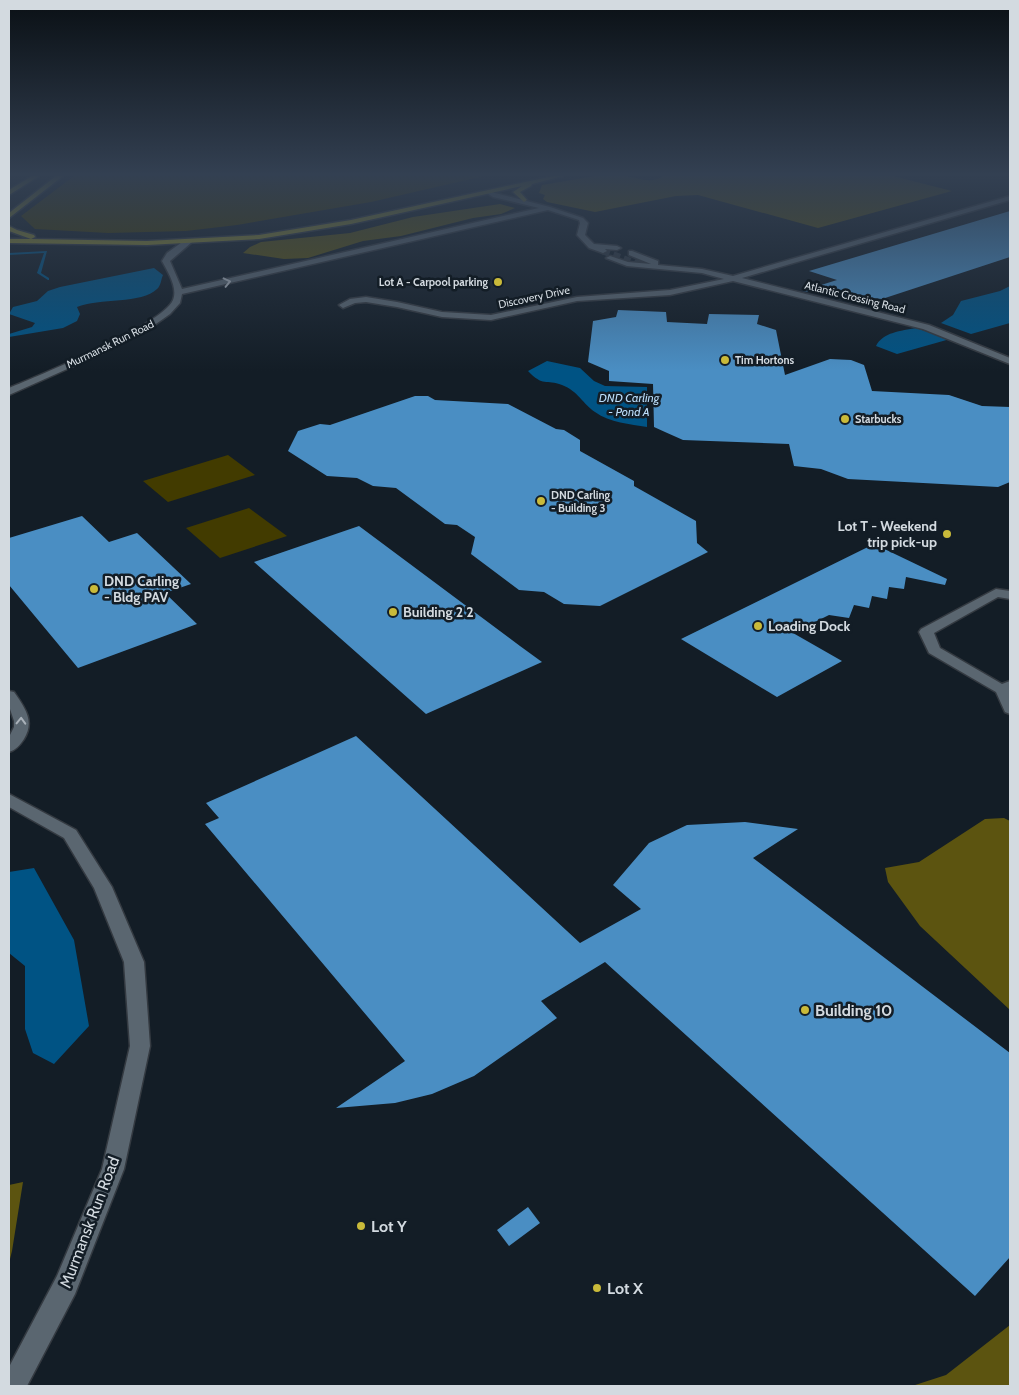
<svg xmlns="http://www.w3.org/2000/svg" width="1019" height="1395" font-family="Cabin,sans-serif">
<rect width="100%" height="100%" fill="#131d26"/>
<path fill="#423b00" d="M74,176H484L371,202L237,225L186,231L108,233L35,229L21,216Z
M228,455L255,475L168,502L143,481Z
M249,508L287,536L220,558L186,528Z"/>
<path fill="#5c5410" d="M595,176C605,176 615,175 624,176C637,177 651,185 663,176H893L952,191L818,228L698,195L676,196L595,212L547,202L543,199L545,195L539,193L542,185Z
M500,204L515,208L501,214L473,218L401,236L363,241L308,258L284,259L243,253L250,247L261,242L350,233L413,217Z
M1004,818L1010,821V1010L920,926L888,882L885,868L919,862L985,819Z
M23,1182L12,1251L9,1263V1185Z
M1010,1325V1386H912L946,1375Z"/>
<path fill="#005384" d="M154,268L163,275C161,279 161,286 157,289C142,304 99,298 77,307L80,314L77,321L63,328L9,337V334L32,327L35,323L9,314L13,307L37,301L48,291L60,287Z
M1010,286V323L971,334L941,323L953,315L961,301L1000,291Z
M916,328L950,339L897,354L876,346C883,332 901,331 916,328Z
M547,361L580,368L594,381L605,386L647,387V427C630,424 610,423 595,412C583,404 578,391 562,385C546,379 543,387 528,371Z
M34,868L74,940L89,1026L54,1064L33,1053L25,1029V966L9,953V872Z"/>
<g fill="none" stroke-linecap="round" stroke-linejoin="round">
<path fill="#005384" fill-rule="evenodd" d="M47,251L41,273L49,278V280H48L37,273L44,253L9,255V253Z"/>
</g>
<path fill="#4a8ec3" d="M1010,211V257L882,299L802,291L837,280L809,271Z
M618,310L666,312L667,322L707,324L709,314L759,315L757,324L776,330L785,375L830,359L851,360L864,365L872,391L949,395L982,406L1010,407V482L998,487L848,479L821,469L794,466L789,444L683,440L665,432L654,427L653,384L609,381V371L588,362L593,321L616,317Z
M415,396H428L435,400L508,404L556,429L564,430L580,440V451L634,481V486L696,521L697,543L708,552L600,606L564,604L544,592L519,590L471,554L475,537L457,525L445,524L396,488L373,486L357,478L327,476L288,451L298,431L320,424L330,425Z
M82,516L109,542L137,533L191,584L165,593L197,624L78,668L9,585V538Z
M359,526L520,646L542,662L426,714L254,562Z
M874,544L947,579L945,585L906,577L904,589L889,587L887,599L872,596L869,608L854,605L849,618L829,615L793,633L842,661L777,697L681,639Z
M356,736L580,943L641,909L613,885L649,843L687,825L745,822L798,829L753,858L1010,1053V1257L975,1296L605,962L541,1001L557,1018L474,1076L432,1094L395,1103L336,1108L405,1061L205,824L219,818L206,803Z
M528,1207L540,1223L509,1246L497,1230Z"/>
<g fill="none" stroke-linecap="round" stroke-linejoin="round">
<path stroke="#303942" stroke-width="7" stroke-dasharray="7 4" stroke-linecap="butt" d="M603,251L635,263L657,266"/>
<defs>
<path id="minor" d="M487,191L550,207L583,218L588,223L585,235L594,244L617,246L621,248L617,250L605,249L607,251L603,253L589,248L577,235L580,223L579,220L548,210L182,294L180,303L170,314L153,326L103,353L9,395V388C38,376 162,325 173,300C178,288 168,272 162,261L167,253L185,240L192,242L170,261L182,289L539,208L493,197L487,193Z
M1010,196V200L742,278L929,325L1010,358V364L923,329L733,281L670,295L577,301L491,320L442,317L397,307L366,302L355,303L343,308L339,305L350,299L366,297L397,302L442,312L491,315L577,297L670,290L724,279L702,273L627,266L606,258L610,256L628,262L651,264L629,255V251H632L658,261V265L702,269L733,276Z
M996,589L1010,591V599L998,597L934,633L940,648L1002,684L1010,681V714L1005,712L996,692L929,653L919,632L921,629Z
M9,691L14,692C25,708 35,721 24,739C20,745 16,750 9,752V737L14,727V721L9,706Z
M9,794L76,830L112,887L144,962L150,1046L124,1169L75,1294L27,1386H9V1367L57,1276L102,1169L130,1046L124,962L94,888L64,838L9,807Z"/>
<path id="major" d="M32,176H39L9,195V190Z
M56,176H63L9,218V213Z
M553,176H563L532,184L531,186L520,192L527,200L524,202L513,192L522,186L351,224L259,239L147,245L9,243V239H31L9,231V226L17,230L34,235L35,237L31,239L147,241L259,235L351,220Z"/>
</defs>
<use href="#minor" stroke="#343a41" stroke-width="3"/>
<use href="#major" stroke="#343a41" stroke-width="3"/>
<use href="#minor" fill="#5a6670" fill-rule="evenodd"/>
<use href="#major" fill="#8f8b2f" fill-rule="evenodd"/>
</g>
<defs><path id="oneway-chevron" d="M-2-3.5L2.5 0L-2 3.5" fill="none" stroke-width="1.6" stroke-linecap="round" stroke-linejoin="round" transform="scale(1.25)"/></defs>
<g stroke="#a9b1b9">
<use href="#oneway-chevron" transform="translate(227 282) rotate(-13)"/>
<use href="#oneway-chevron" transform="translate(21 721) rotate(-88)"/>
</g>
<linearGradient id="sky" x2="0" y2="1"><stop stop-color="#0a1015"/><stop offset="0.47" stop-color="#334052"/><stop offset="1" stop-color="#334052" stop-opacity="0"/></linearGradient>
<rect width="1019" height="371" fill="url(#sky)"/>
<g fill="#c9ba3a" stroke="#131d26" stroke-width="2">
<circle cx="498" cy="282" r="5"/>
<circle cx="725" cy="360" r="5"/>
<circle cx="845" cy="419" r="5"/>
<circle cx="541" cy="501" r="5"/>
<circle cx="947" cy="534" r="5"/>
<circle cx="94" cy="589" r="5"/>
<circle cx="393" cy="612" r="5"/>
<circle cx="758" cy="626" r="5"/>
<circle cx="805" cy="1010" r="5"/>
<circle cx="361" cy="1226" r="5"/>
<circle cx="597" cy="1288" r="5"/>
</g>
<g text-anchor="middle" stroke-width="5" stroke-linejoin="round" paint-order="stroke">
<g font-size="11" font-weight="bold" fill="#d3dae0" stroke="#131d26" text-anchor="start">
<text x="488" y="286" text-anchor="end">Lot A - Carpool parking</text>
<text x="735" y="364">Tim Hortons</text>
<text x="855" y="423">Starbucks</text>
<text x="551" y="499">DND Carling<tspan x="551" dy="13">- Building 3</tspan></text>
</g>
<g font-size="11" fill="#d3dae0" stroke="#131d26">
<text transform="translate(534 297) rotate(-12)" y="4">Discovery Drive</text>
<text transform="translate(855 297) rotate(14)" y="4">Atlantic Crossing Road</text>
<text transform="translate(110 344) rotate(-26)" y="4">Murmansk Run Road</text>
</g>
<g font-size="12" font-style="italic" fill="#bbdefb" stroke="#131d26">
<text x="629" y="402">DND Carling<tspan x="629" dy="14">- Pond A</tspan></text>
</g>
<g font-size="14" font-weight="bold" fill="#d3dae0" stroke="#131d26" text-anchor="start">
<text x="937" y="531" text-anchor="end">Lot T - Weekend<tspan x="937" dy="16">trip pick-up</tspan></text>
<text x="104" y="586">DND Carling<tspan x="104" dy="16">- Bldg PAV</tspan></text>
<text x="403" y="617">Building 2 2</text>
<text x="768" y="631">Loading Dock</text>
</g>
<g font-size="16" font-weight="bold" fill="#d3dae0" stroke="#131d26" text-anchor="start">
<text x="815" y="1016">Building 10</text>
<text x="371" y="1232">Lot Y</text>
<text x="607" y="1294">Lot X</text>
</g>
<g font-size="16" fill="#d3dae0" stroke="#131d26">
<text transform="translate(89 1222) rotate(-69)" y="6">Murmansk Run Road</text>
</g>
</g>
<rect width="1019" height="1395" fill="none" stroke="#d3dae0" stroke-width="20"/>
</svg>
